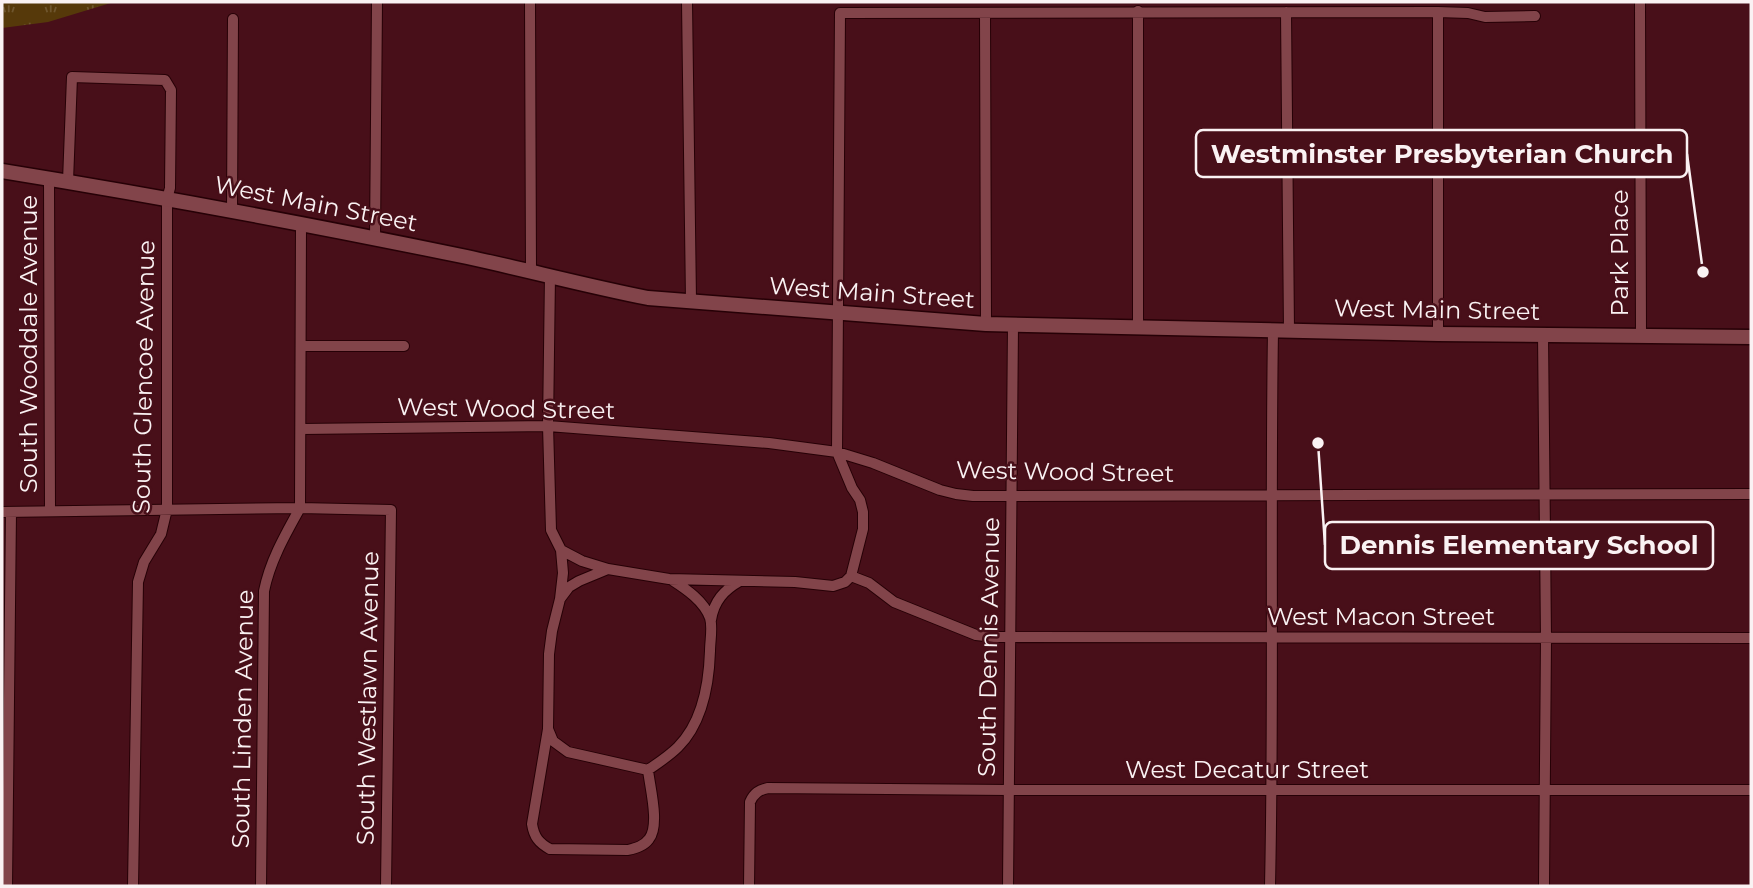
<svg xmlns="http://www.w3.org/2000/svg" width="1753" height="888" font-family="Montserrat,sans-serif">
<defs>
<pattern id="park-tufts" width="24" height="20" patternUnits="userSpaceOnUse" patternTransform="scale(1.75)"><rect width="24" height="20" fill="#56390a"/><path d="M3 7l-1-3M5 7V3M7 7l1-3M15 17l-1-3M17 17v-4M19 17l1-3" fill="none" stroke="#6f562e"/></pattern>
</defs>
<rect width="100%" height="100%" fill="#480f19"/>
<path fill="url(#park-tufts)" d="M2,2H114L48,22L2,28Z"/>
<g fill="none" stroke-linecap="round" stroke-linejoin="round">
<defs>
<path id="street" d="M530,2L531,270
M687,2L691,301
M1640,2L1641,337
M1286,12L1289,331
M1438,12V334
M985,14L986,324
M49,178L50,510
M68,181L72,77L165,80L171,90L170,188L167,199V509L161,534L144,562L138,582L133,886
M232,211L233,19
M375,238L377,2
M550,275L548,426L551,530L561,550L563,573L560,599L552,631L549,654L548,729L553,741L568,752L648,770C658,763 669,756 678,747C702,723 709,683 710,651C710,641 713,627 710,618C704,601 686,589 672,580
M1138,327V11
M1543,334L1546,639L1544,886
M301,346H404
M302,429L548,426L769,443L837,452L873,463L940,490L956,494L973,496L1751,494
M2,512L300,508L391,510L386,886
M561,550L582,561L608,569
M851,576L863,529V512L860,500L852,488L837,452L840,13L1438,12L1468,13L1485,17L1535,16
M560,599L569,587L579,581L608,569L669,579L795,582L833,586L845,582L851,576L869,583L894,602L976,635L994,637L1751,638
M711,620C714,601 724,590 740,581
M548,729L532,824C534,837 539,843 550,849L628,850C636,848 644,846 649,839C660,825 650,788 648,770
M7,886L11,512
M261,886L264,591C270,561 285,535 300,508L301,225
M749,886L750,802C754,793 759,790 768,788L1008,790H1751
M1008,886L1013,325
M1270,886C1274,701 1270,516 1273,331"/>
<path id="secondary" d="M2,171C157,196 312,225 467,257C527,270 587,286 648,298L986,324L1438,334L1751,337"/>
</defs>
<use href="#street" stroke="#260006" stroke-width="12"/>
<use href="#secondary" stroke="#260006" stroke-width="17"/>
<use href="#street" stroke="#82444a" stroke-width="10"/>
<use href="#secondary" stroke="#82444a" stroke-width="14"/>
</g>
<g text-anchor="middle" stroke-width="5" stroke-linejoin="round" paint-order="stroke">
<g font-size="24" fill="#faf2f3" stroke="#480f19">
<text transform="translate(316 204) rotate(11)" y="8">West Main Street</text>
<text transform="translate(1620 253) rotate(-90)" y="8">Park Place</text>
<text transform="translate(872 293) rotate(4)" y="8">West Main Street</text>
<text transform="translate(1437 310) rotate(1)" y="8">West Main Street</text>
<text transform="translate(29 344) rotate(-90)" y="8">South Wooddale Avenue</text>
<text transform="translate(144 377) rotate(-89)" y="8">South Glencoe Avenue</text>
<text transform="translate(506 409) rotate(1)" y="8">West Wood Street</text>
<text transform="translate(1065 472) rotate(1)" y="8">West Wood Street</text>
<text x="1381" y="625">West Macon Street</text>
<text transform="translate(989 647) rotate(-89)" y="8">South Dennis Avenue</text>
<text transform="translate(368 698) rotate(-89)" y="8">South Westlawn Avenue</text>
<text transform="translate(243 719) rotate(-89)" y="8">South Linden Avenue</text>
<text x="1247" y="778">West Decatur Street</text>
</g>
</g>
<path fill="none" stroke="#faf2f3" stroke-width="2.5" d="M1703 272L1687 154M1318 443L1325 545"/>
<g fill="#faf2f3" stroke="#480f19" stroke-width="2.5">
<circle cx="1703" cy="272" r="7"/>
<circle cx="1318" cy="443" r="7"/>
</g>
<g fill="#480f19" stroke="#faf2f3" stroke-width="2.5">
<rect x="1196" y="130" width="491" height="47" rx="7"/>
<rect x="1325" y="522" width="388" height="47" rx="7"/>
</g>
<g font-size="26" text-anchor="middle" font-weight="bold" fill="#faf2f3">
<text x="1442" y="163">Westminster Presbyterian Church</text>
<text x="1519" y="554">Dennis Elementary School</text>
</g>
<rect width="1753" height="888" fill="none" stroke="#faf2f3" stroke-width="7"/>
</svg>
